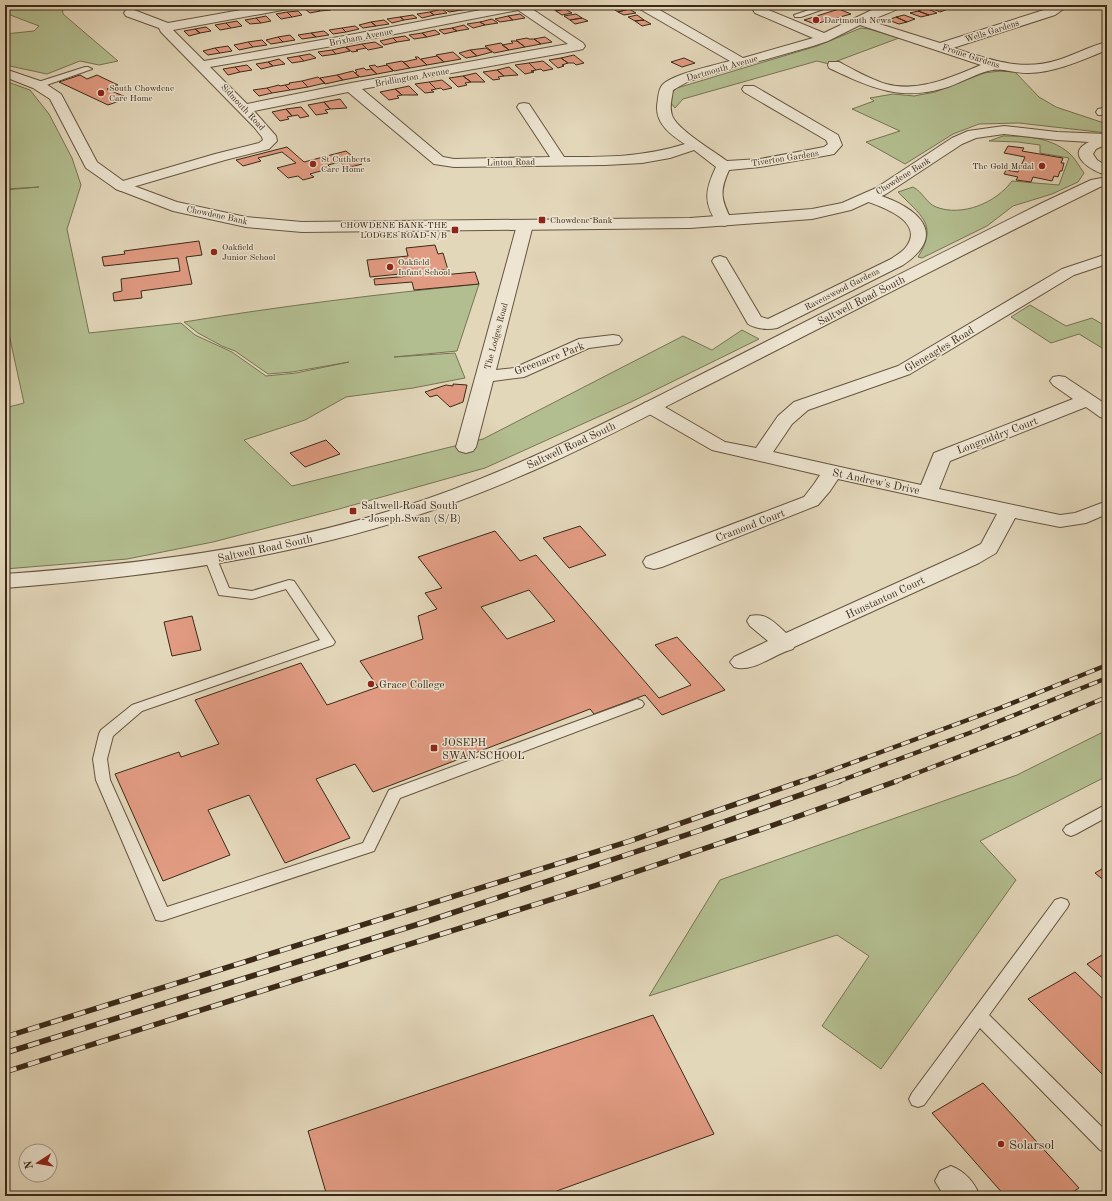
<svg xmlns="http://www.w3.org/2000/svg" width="1112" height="1201" font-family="'Old Standard TT',serif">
<rect width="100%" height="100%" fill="#e3d7ba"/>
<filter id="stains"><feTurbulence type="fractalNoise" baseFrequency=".005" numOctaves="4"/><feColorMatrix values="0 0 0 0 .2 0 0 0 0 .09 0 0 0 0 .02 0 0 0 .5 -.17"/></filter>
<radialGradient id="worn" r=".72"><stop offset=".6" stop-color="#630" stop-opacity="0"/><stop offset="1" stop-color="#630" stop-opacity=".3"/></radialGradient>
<path fill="#b3be90" stroke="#777454" d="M21,5H67L62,6L63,14L118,61L99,65L80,61L47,74L5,65V34L34,31L39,26L5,13V8Z
M861,28L869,29L899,38L829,64L817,61L683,99L675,108L671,103V94L677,88L817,46Z
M1000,71L1015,72L1039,97L1056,107L1107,124V133L1019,123L979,124L953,134L905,164L866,142L900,131L852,109L874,101L870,98L893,94L914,96L935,92L984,73Z
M5,81L30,90L49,114L72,158L81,185L67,229L89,333L181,323L195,335L232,352L266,376L296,373L349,362L292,372L268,374L235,351L222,346L198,333L184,322C282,306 380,294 479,284L457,351L394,357L455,353L465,378L413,388L346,397L305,420L244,440L292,486L483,439L683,336L712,350L742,330L759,339L631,402L485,468L339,509L213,542L127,559L5,569V408L24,403L5,316V190L39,187L5,189V129L10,126L5,117Z
M1003,136C1026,136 1050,137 1069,153C1075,158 1079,166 1084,173L1078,182L1052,194L1013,206L987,226L922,258L918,257C939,224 920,215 898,192L913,187C923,192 926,203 936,207C962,217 996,203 1012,181L1059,185L1069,158L1040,153V145L1018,142L989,141Z
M1030,305L1066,326L1092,318L1107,327V351L1079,334L1051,343L1011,317Z
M1107,730V776L980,841L1016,880L881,1069L822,1026L869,956L837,935L649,996L720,880L1017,775Z"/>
<path fill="#e19b82" stroke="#3b2a18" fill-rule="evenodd" d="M325,5L331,10L320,11L315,7Z
M470,5L474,8L462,10L457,6Z
M559,5L565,9L556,11L550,7Z
M844,5H855L857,6L845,9L839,7Z
M937,5L948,9L940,12L929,7Z
M937,5H951L956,7L948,9Z
M457,6L462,10L449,12L445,9Z
M623,6L629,9L618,12L612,8Z
M315,7L320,11L310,13L305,9Z
M926,8L937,13L929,15L918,11Z
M442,9L447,13L434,15L430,12Z
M565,9L572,13L562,15L556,11Z
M629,9L636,13L624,15L618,12Z
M839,9L851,14L815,24L804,20Z
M298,11L302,15L292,17L287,12Z
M918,11L929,15L921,17L910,13Z
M287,12L292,17L281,19L276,14Z
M430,12L434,15L422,18L417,14Z
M520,14L525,18L513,20L508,16Z
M576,14L582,18L570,20L564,16Z
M413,15L417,18L404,20L400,17Z
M637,15L644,20L635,21L628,17Z
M904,15L915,19L907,22L896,17Z
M266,16L271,21L261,23L256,18Z
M508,16L513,20L500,22L495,19Z
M400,17L404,20L392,23L387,19Z
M896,17L907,22L899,24L888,20Z
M256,18L261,23L250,24L245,20Z
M582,18L588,21L575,24L570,20Z
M492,19L498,23L485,25L480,22Z
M384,20L389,24L376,26L371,22Z
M644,20L651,24L642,26L635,21Z
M237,21L242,26L231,28L226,23Z
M371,22L376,26L363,28L359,25Z
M480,22L485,25L473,28L467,24Z
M226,23L231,28L220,30L215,25Z
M464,25L469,29L457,31L452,28Z
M355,26L359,29L346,32L342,28Z
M206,27L211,31L200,33L195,29Z
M342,28L346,32L333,34L329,30Z
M452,28L457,31L444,34L439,30Z
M195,29L200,33L189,36L184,31Z
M435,30L440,34L427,37L422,33Z
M324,31L329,35L316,37L311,33Z
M311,33L316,37L302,39L298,35Z
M422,33L427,37L414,39L409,35Z
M290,35L295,40L283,42L278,37Z
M405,36L410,40L397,42L393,38Z
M278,37L283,42L271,44L266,40Z
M545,37L552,42L541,44L534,39Z
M393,38L397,42L384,45L380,41Z
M527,38L529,39H534L541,44L525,47L516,40Z
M262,40L267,45L253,47L248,42Z
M511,41H517L525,47L509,50L502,45L513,43Z
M248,42L253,47L239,50L234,45Z
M375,42L383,47L368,50L362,44Z
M501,43L509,50L494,53L485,46Z
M362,44L366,48L356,50L358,51L352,52L346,47Z
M228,46L232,51L220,53L215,48Z
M345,47L350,51L336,54L332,50Z
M215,48L220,53L208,55L203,51Z
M486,48L492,52L477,56L470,50Z
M332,50L336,54L322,56L318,52Z
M470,50L477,56L466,58L459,53Z
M453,52L461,59L444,62L436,55Z
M310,54L316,58L304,61L299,56Z
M574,55L584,63L576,65L574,63H568L561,58Z
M299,56L304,61L292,63L287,58Z
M437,56L444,62L427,65L421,59Z
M415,57H418L427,65L410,68L403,62L417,59Z
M561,58L568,63L562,65L564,66L558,68L549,60Z
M684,58L695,63L682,67L671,62Z
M279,59L285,64L273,66L268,62Z
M402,61L410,68L394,71L386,64Z
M543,61L553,69L543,71L541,69L536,70L529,63Z
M268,62L273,66L261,69L256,64Z
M529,63L536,70L531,71L534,72L525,74L515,65Z
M247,65L252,70L240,72L235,67Z
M375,65L377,67L387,65L393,71L377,74L369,66Z
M235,67L240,72L228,75L223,69Z
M509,67L518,75L504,76L497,70Z
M364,68L366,70L371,69L377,74L360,77L355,73L357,72L355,70Z
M497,70L504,76L498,77L500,79L493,80L483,72Z
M353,71L359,77L343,80L337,75Z
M476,73L485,82H471L463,76Z
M80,75L87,79L97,75L118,85L107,89L128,98L108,105L59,82Z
M337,75L343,80L325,84L320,78Z
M463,76L471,82L465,83L467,85L458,87L449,78Z
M318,77L325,83L308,87L302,81Z
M442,80L452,88L443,90L441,88L436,89L429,82Z
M302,81L308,87L290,90L285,85L290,84L289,83Z
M429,82L436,89L431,90L434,92L425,93L415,84Z
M279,85L280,86L285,85L290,90L272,93L267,88Z
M409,86L418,95H402L395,89Z
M267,88L272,93L259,96L253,90Z
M395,89L402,95L397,96L399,98L389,100L380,92Z
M340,99L347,108L330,109L324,102Z
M324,102L330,109L325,110L328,113L316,115L308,105Z
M301,107L309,116L300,118L298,115L292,116L286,109Z
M286,109L292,116L287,117L289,119L280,121L272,112Z
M1008,146L1024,148L1022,151L1063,158L1061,163H1064L1062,171H1060L1058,177L1054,176L1052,181L1033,177L1031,182L1016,180L1018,177L1004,174L1006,170L1018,172L1025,157L1004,153Z
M287,147L304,162L346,151L362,164L347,168L340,162L328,165L331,168L310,174L314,177L303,180L298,176L288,178L277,168L296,163L282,152L258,158L261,161L243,166L236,160Z
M199,241L202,255L186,257L192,284L141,291L142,298L114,301L113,293L122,291L121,279L180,271L178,258L104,266L102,257L125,254L124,251Z
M435,245L438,254L443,253L448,270H441L442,275L475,272L479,284L414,290L412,282L375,285L374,279L410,276V273L370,277L367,260L408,256L406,248Z
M453,384L467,385L463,402L450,407L437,395L430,397L425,392L446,385L453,386Z
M326,440L340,454L305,467L290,453Z
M580,526L606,555L569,568L543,538Z
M495,531L520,561L536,555L659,698L691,685L655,645L677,637L725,690L662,715L645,695L594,714L590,709L373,792L355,764L316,779L350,838L285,863L249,795L208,810L230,855L163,881L115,774L179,752L181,757L219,744L195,700L301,663L327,705L378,687L360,661L423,639L418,616L437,609L425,593L442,588L418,557ZM529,590L555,621L507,639L481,607Z
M192,616L201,650L172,656L164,622Z
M1107,866V883L1095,873Z
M1107,952V982L1087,964Z
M1075,972L1107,1003V1079L1028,999Z
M653,1015L714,1134L543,1196H327L308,1131Z
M983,1083L1079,1188L1067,1196H1005L932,1113Z"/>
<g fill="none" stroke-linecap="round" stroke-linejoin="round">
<defs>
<path id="service" d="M824,5H835L801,17H795L794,15Z
M85,67H88L92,69L41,87H38L34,85L35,83Z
M211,555L215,556L217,559L229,588L252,591L289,580L294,581L335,642L333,645L142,711L113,736L107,759L110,780L167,907L363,843L389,790L632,701L637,699L642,701L644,704L642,707L400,798L374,851L162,921L156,920L96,780L93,759L99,734L101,730L132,705L320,640L286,589L252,599L219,595L205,559L207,556Z
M1107,804V817L1076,834L1071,836L1066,834L1063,830L1066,826Z
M1061,898L1067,900L1069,904L1067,908L989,1015L1107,1132V1152L1100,1150L980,1028L924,1105L918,1107L912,1105L909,1099L912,1093L1055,900Z"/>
<path id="minor" d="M268,5H294L292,8L288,9L173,30L204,61L344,36L507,5H526L583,43L585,46L583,49L579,50L362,89L443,157L454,159L550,157L517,107L519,104L524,103L529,104L564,157C607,157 644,157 685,144C671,135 656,124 657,106C658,100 658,92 661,87C667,75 716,65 730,61L638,8L636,5H651L743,58L813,38L755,13L753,10L755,7L759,6L824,33L878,7L886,5H904C901,9 877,17 870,21L940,43L1047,9L1054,5H1069L1055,15L953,48C988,59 1021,72 1058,60C1074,55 1090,46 1107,42V50C1082,60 1056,72 1029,73C1019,74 1000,68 993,70C979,72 962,82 948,87C900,102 872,88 829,68L828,65L829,62H839C854,70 870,79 886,84C919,93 951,77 981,65L860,25L828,41L813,46L689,81L673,90C672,98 669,107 672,115C675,128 715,152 727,161L760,159L824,147L828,144L826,140L744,92L742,89L744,86H754L838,135L842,145L834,154L829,155L760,167L729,170C719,192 721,200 732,221L730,224L724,226L718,224C703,203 705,190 716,167L694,150L670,158L642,163L605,165L454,167L434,164L348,92L254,111L276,136L277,141L269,149L225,160L126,189L121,191L116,189L113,186L116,183L215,154L259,143L263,140L262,137L254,127L161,32L159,28L126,16L124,13L126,10H134L168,23ZM518,10L568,44L351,83L247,104L210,67L344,44Z
M1107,107V115H1098L1096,112L1098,109Z
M868,192C908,202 955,230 903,265L777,328C767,330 757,329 748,324L712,261L714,258L720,256L726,258L761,317L768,319L891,259C896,255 903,252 906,247C926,221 880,206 863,200L860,197L863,194Z
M525,220L531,222L533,225L496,370L514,368L579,339L613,335L619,336L622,340L619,344L589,348L524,377L493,381L476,447L473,451L466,453L459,451L456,447L517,225L519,222Z
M1107,254V264L1074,275L910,374L808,410L792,424L773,452L921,485L934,453L1073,399L1053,385L1050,381L1053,377L1059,376L1065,377L1107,405V419L1100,417L1086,407L950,461L939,489L1060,515L1075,513L1107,501V514L1086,523L1060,527L1015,518L996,553L979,563L794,647L793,649C774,654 753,673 734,667L730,662L734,657L768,641L750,626L747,621L750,616C766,612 775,623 786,633L963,553L981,544L997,514L838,479L830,491L818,505L662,567L654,569L646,567L643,562L646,557L804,497L814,484L820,475L712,450L644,411L642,407L644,403L651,401L658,403L725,442L756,448L778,416L794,402L898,366L1062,269Z
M951,1166C966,1172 974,1182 980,1196H944L935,1181L940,1171Z"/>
<path id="tertiary" d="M5,69L43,82L61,94L97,162L126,183L177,202L246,217L302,222L690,218L812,209L842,203L876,188L952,138L968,131L1004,126L1057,132L1107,134V144L1096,149L1093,154L1097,160L1107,166V175C1093,172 1063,154 1089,142L1057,140L1004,134L976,138L962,144L886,194L851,210L812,219L690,228L302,232L246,227L173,211L116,189L86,168L50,99L33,88L5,77Z
M1107,177V185L1100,187C973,249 846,315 720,379C620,430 520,483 412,517C280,560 143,577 5,588V574C137,564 269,549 396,509C503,476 603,424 702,374C815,317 929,259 1042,203L1091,180Z"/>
</defs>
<use href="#service" stroke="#655540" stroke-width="2"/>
<use href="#minor" stroke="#655540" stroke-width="2"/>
<use href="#tertiary" stroke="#655540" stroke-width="2"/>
<use href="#service" fill="#ede5d2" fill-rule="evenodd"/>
<use href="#minor" fill="#ede5d2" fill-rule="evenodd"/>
<use href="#tertiary" fill="#ede5d2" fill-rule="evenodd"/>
<defs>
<path id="rail-far1" d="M800,782L1000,708L1107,665
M837,782L972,732L1107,678
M894,782L1023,732L1107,697"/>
<path id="rail" d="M5,1037L630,841L802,781
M5,1053L422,923L698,831L840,781
M5,1072L597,885L768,827L897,781"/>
</defs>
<use href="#rail-far1" stroke="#3b2a18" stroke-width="4.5"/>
<use href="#rail" stroke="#3b2a18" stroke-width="5.5"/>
<use href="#rail-far1" stroke="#ede5d2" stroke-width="3" stroke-dasharray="9" stroke-linecap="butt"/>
<use href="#rail" stroke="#ede5d2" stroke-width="4" stroke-dasharray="12" stroke-linecap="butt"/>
</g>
<g fill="#8f2418" stroke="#ede5d2" stroke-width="1.5">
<circle cx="816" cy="20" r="4"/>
<circle cx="101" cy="93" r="4"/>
<circle cx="313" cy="164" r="4"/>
<circle cx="1042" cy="166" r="4"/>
<rect x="538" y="216" width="8" height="8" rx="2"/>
<rect x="451" y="226" width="8" height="8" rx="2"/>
<circle cx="214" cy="252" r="4"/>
<circle cx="390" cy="267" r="4"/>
<rect x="349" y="507" width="8" height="8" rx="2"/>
<circle cx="371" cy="684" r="4"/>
<rect x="430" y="744" width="8" height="8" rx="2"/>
<circle cx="1001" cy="1144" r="4"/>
</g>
<g text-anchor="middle" stroke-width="3" stroke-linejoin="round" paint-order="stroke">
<g font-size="9" fill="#3b2a18" stroke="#ede5d2" text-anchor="start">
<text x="824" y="23">Dartmouth News</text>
<text x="109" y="91">South Chowdene<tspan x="109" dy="10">Care Home</tspan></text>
<text x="321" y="162">St Cuthberts<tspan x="321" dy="10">Care Home</tspan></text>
<text x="1034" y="169" text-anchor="end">The Gold Medal</text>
<text x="550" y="223">Chowdene Bank</text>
<text x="447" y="228" text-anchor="end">CHOWDENE BANK-THE<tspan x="447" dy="10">LODGES ROAD-N/B</tspan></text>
<text x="222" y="250">Oakfield<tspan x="222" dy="10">Junior School</tspan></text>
<text x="398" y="265">Oakfield<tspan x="398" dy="10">Infant School</tspan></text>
</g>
<g font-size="9" fill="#3b2a18" stroke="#ede5d2">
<text transform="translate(992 31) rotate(-18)" y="3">Wells Gardens</text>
<text transform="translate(361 37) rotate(-11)" y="3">Brixham Avenue</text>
<text transform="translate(971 56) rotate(18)" y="3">Frome Gardens</text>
<text transform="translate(722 68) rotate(-16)" y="3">Dartmouth Avenue</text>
<text transform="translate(412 77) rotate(-10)" y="3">Bridlington Avenue</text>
<text transform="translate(243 107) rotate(47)" y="3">Sidmouth Road</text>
<text transform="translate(785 158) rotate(-9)" y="3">Tiverton Gardens</text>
<text transform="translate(511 162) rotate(-1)" y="3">Linton Road</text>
<text transform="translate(903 176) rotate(-32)" y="3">Chowdene Bank</text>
<text transform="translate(217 215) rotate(12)" y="3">Chowdene Bank</text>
<text transform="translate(842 289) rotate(-27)" y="3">Ravenswood Gardens</text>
<text transform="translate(496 336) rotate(-75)" y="3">The Lodges Road</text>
</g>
<g font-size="11" fill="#3b2a18" stroke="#ede5d2">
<text transform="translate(861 300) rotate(-27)" y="4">Saltwell Road South</text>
<text transform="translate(939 349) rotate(-31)" y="4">Gleneagles Road</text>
<text transform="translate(549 358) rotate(-21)" y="4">Greenacre Park</text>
<text transform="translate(997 435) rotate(-21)" y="4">Longniddry Court</text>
<text transform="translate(571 445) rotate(-25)" y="4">Saltwell Road South</text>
<text transform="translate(876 481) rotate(12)" y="4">St Andrew's Drive</text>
<text transform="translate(750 525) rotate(-21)" y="4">Cramond Court</text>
<text transform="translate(265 548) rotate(-12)" y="4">Saltwell Road South</text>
<text transform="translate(885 597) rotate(-25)" y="4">Hunstanton Court</text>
</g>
<g font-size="11" fill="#3b2a18" stroke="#ede5d2" text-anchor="start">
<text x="361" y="509">Saltwell Road South<tspan x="361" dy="13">- Joseph Swan (S/B)</tspan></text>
<text x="379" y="688">Grace College</text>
<text x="442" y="746">JOSEPH<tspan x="442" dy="13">SWAN SCHOOL</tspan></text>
</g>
<g font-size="13" fill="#3b2a18" stroke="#ede5d2" text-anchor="start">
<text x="1009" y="1149">Solarsol</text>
</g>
</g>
<rect width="1112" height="1201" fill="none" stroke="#e3d7ba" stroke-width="20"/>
<rect x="6" y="6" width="1100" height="1189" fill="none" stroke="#3b2a18" stroke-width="2"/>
<rect x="10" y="10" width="1092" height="1181" fill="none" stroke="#3b2a18"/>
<g transform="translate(38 1163) rotate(258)"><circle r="19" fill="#ede5d2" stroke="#a69a88"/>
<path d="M0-3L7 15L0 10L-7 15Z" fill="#8f2418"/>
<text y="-6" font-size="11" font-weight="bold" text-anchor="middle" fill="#3b2a18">N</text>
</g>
<rect width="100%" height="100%" filter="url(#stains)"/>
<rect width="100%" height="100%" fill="url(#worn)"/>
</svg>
